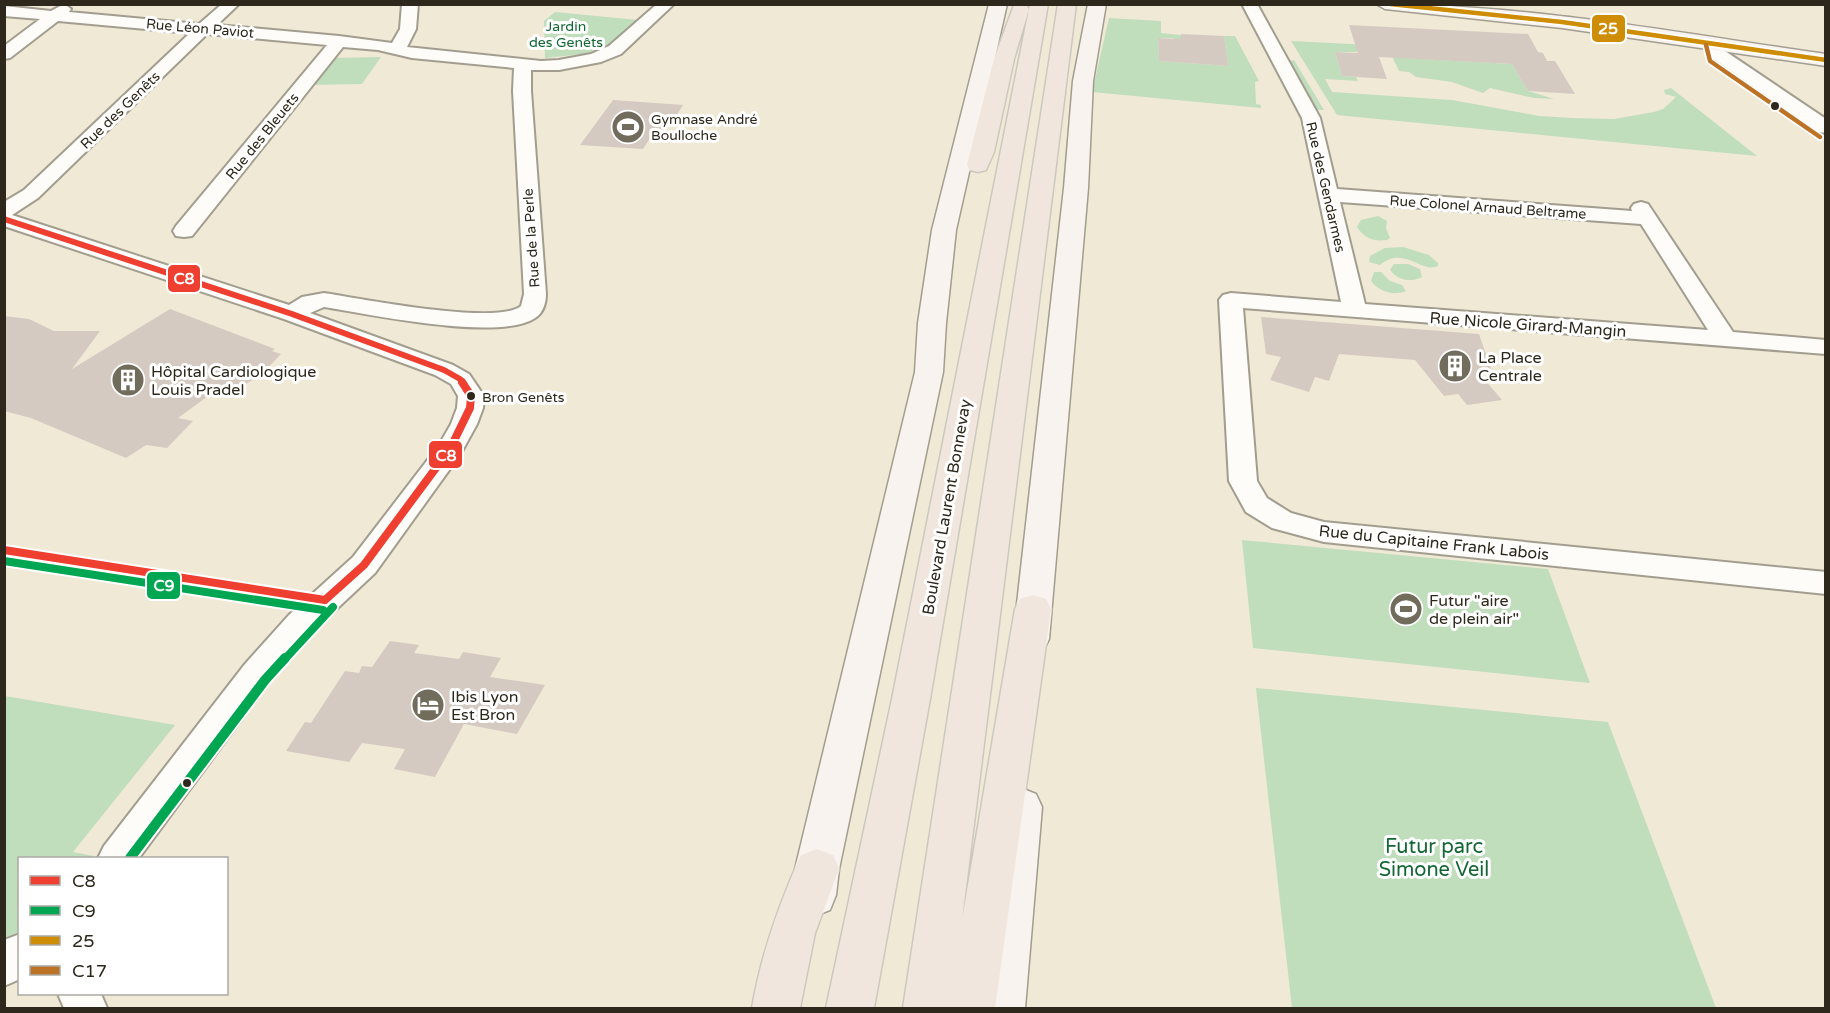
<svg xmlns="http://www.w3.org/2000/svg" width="1830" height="1013" font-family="'Varela Round',sans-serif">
<rect width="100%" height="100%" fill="#f0e9d6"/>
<path fill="#c0ddbc" d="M555,12L638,20L610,44L592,53L545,58L544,21Z
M1109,18L1161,21V33L1181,35V44H1174V38H1158L1159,61L1228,66L1224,36H1235L1259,81L1255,82L1256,104L1261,105V108L1092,92Z
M1291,41L1391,46L1405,58L1512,64L1528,91L1554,99L1534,98L1490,88L1483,93L1452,82L1416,77L1409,72L1399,71L1390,52H1335L1342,76L1356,77L1358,81L1325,79L1332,92L1452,100L1539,116L1572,118L1614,119L1654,112L1663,109L1676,97L1665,94L1664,90L1671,88L1757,156L1337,115Z
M381,57L362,84L309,85L331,58Z
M1294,60L1324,110H1314L1287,62Z
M1378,216L1387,221L1386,228L1390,238L1387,240C1374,242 1364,238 1357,227L1361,220Z
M1403,247L1429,255L1438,263V266C1420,274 1405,245 1380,265L1369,262L1370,256L1385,248Z
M1394,264H1408L1420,269L1422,277C1411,283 1397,280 1390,270Z
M1374,272H1381L1390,281L1402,285L1406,291C1394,296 1379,292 1371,281Z
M1242,540L1548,569L1590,683L1253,648Z
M1256,688L1608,722L1716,1008H1292Z
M5,696L175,725L73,852L94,856L92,858H20L19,935L5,946Z"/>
<path fill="#d5cac1" d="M1349,25L1528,34L1538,52L1543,53L1547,61H1555L1575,94L1528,91L1512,64L1379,57L1387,79L1342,76L1335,52L1358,53Z
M1181,34L1224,36L1228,66L1159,61L1158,38L1181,39Z
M613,100L683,105L670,126L666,125L663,129H656L643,149L580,145Z
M170,309L275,349L272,351L281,354L261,375L237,389L223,385L178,418L193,421L167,448L146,445L126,458L31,418L4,411V316L29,319L54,331H100L72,369Z
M1261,317L1479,334L1492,372L1479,373L1502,400L1467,405L1458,394L1444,396L1415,360L1339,354L1329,381L1315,377L1309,392L1270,380L1281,357L1266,354Z
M390,641L419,645L414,653L459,659L463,652L501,658L490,677L545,685L517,734L464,724L435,777L394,769L405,749L362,743L349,762L286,751L305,722L311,723L345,671L359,673L362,666L372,667Z"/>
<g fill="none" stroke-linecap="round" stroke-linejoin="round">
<defs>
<path id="minor" d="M64,4L71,9L69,12L199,24L222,4H239L217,25L339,36L392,43L400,29L402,4H418L416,29L407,47L541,61L559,60L591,54L609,46L657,4H674L621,54L601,62L559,70H531V91L546,294C546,303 543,313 535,318C499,342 368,314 324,307L310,313L453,365L469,374L484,396L483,408L477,424L460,455L375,573L311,633L269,682L139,858H98L104,846L245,664L289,615L353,557L439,445L451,424L457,408L458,396L451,384L435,375L284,319L4,226V202L24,190L190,33L58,21L10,58L4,59V46L40,19L4,16V6L51,11ZM207,34L327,45L176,226L173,231L176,236L184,237L192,236L343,47L378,50L412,58L514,68L513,91L524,294L521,306C498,326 358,298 324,293L302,297L289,305L12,215L38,198Z
M1242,4H1257L1320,118L1337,189L1632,211L1631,208L1634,204L1641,202L1648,204L1733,332L1826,340V354L1243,308L1257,481L1267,498L1291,513L1324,522L1826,572V594L1324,542L1272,528L1246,512L1229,481L1219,300L1223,295L1231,293L1341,302L1302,118ZM1340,202L1641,224L1708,330L1365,304Z
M1717,40L1723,41L1725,51L1826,119V133L1819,132L1711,57L1709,45Z
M20,934V979L4,986V940Z
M58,994H101L107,1008H64Z"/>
<path id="secondary" d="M989,4H1007L956,230L946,323L943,372L839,869L836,895L830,910L814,916L798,910L792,895L795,869L915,372L918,323L932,230Z
M1088,4H1106L1093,81L1088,188L1049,639L1044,649L1031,653L1018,649L1013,639L1064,188L1073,81Z
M1376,4C1527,4 1677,33 1826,54V66L1562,28L1385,9Z
M1021,788L1036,794L1042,807L1025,1008H977L1000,807L1006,794Z"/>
<path id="trunk" d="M1030,4H1048L930,699L874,1008H826L892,699Z
M1058,4H1076L962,920L1015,609L1020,599L1033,595L1046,599L1051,609L995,1008H903Z
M1014,5H1026L1029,9L1014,59L994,152L986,170L978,172L970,170L967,165L994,59Z
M817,849L833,855L839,869L815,933L800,1008H752C761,955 779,904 801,855Z"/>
</defs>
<use href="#minor" stroke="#a29d8e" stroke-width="4"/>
<use href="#secondary" stroke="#a29d8e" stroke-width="3"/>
<use href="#trunk" stroke="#cbc8bf" stroke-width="3"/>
<use href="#minor" fill="#fdfcf9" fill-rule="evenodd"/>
<use href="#secondary" fill="#f8f3ef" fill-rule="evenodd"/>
<use href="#trunk" fill="#f0e6dd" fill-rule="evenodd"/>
<defs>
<path id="bus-1-far1" d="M4,219L292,314L444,370L460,379L463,384"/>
<path id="bus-1" d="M4,550L325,600
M325,600L364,565L450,449L470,408L471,396L462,382"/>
<path id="bus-2-far1" d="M4,561L323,610
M284,660L333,607"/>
<path id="bus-2" d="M130,858L265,680L285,658"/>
<path id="bus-3" d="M1390,4L1562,22L1826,60"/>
<path id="bus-4" d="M1706,45L1710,61L1820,137"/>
</defs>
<use href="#bus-1-far1" stroke="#fff" stroke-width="10"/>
<use href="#bus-1" stroke="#fff" stroke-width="12"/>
<use href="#bus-2-far1" stroke="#fff" stroke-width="12"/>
<use href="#bus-2" stroke="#fff" stroke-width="14"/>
<use href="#bus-3" stroke="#fff" stroke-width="8"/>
<use href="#bus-4" stroke="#fff" stroke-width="8"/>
<use href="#bus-1-far1" stroke="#ef3f30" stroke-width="6"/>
<use href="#bus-1" stroke="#ef3f30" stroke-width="8"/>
<use href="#bus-2-far1" stroke="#00a651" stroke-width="8"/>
<use href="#bus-2" stroke="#00a651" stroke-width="10"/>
<use href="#bus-3" stroke="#cf8d05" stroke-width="4.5"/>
<use href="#bus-4" stroke="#bc7326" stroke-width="4.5"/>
</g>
<defs>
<symbol id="stadium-disc" viewBox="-11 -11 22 22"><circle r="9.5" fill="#716c5c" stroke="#fff"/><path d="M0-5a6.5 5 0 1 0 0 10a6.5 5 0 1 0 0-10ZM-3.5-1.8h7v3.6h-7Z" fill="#fff"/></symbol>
<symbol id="building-disc" viewBox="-11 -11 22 22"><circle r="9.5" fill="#716c5c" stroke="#fff"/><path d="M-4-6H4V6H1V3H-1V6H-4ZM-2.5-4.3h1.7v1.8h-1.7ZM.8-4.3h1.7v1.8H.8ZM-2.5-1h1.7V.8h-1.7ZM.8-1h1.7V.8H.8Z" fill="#fff"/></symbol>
<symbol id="hotel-disc" viewBox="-11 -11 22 22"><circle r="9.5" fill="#716c5c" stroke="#fff"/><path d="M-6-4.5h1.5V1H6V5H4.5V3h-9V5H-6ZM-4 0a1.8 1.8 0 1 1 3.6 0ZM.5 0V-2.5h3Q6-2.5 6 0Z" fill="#fff"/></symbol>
</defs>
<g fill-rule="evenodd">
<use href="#stadium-disc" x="609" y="108" width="38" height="38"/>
<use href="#building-disc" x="1436" y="347" width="38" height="38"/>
<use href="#building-disc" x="109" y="361" width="38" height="38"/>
<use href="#stadium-disc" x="1387" y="590" width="38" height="38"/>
<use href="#hotel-disc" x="409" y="686" width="38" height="38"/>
</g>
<g fill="#2d281b" stroke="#fff" stroke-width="2">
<circle cx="1775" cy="106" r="5"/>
<circle cx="471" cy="396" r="5"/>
<circle cx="187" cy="783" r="5"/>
</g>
<g text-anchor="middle" stroke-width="6" stroke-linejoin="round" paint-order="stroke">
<g font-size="14" fill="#126734" stroke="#fff">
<text x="566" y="31">Jardin<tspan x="566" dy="16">des Genêts</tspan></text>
</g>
<g font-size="14" fill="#2d281b" stroke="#fff">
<text transform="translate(200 28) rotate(5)" y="5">Rue Léon Paviot</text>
<text transform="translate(120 110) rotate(-44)" y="5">Rue des Genêts</text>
<text transform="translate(262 136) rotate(-51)" y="5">Rue des Bleuets</text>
<text transform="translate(1326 187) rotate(77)" y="5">Rue des Gendarmes</text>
<text transform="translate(1488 207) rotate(4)" y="5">Rue Colonel Arnaud Beltrame</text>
<text transform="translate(531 238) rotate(-94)" y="5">Rue de la Perle</text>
</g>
<g font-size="14" fill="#2d281b" stroke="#fff" text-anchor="start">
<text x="651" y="124">Gymnase André<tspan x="651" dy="16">Boulloche</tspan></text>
</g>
<g font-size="14" fill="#2d281b" stroke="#fff" text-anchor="start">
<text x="482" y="402">Bron Genêts</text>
</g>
<g font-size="16" fill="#2d281b" stroke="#fff">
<text transform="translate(1528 324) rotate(4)" y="6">Rue Nicole Girard-Mangin</text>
<text transform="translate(946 507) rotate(-80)" y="6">Boulevard Laurent Bonnevay</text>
<text transform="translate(1434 542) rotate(6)" y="6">Rue du Capitaine Frank Labois</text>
</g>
<g font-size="16" fill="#2d281b" stroke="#fff" text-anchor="start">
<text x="1478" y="363">La Place<tspan x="1478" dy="18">Centrale</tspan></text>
<text x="151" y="377">Hôpital Cardiologique<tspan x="151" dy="18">Louis Pradel</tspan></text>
<text x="1429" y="606">Futur "aire<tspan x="1429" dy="18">de plein air"</tspan></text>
<text x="451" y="702">Ibis Lyon<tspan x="451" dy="18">Est Bron</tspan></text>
</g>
<g font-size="20" fill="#126734" stroke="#fff">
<text x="1434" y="853">Futur parc<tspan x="1434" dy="23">Simone Veil</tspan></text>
</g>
</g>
<g stroke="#fff" stroke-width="2">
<rect x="1591" y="14" width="35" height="29" rx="6" fill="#cf8d05"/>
<rect x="167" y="264" width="34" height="29" rx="6" fill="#ef3f30"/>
<rect x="428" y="440" width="35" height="29" rx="6" fill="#ef3f30"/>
<rect x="146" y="571" width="35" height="29" rx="6" fill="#00a651"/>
</g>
<g font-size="16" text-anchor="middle" font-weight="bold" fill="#fff">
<text x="1608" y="34">25</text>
<text x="184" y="284">C8</text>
<text x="446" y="461">C8</text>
<text x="164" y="591">C9</text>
</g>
<rect width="1830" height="1013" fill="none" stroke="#2d281b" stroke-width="12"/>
<rect x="18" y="857" width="210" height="138" fill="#ffffff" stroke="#aba9a4" stroke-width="1.5"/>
<rect x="30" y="876" width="30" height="9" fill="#ef3f30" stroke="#aba9a4" stroke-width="1.5"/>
<text x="72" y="887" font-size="18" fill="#2d281b">C8</text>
<rect x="30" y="906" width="30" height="9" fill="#00a651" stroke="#aba9a4" stroke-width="1.5"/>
<text x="72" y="917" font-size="18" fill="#2d281b">C9</text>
<rect x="30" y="936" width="30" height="9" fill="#cf8d05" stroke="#aba9a4" stroke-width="1.5"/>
<text x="72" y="947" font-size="18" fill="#2d281b">25</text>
<rect x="30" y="966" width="30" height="9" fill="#bc7326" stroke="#aba9a4" stroke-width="1.5"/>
<text x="72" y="977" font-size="18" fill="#2d281b">C17</text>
</svg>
